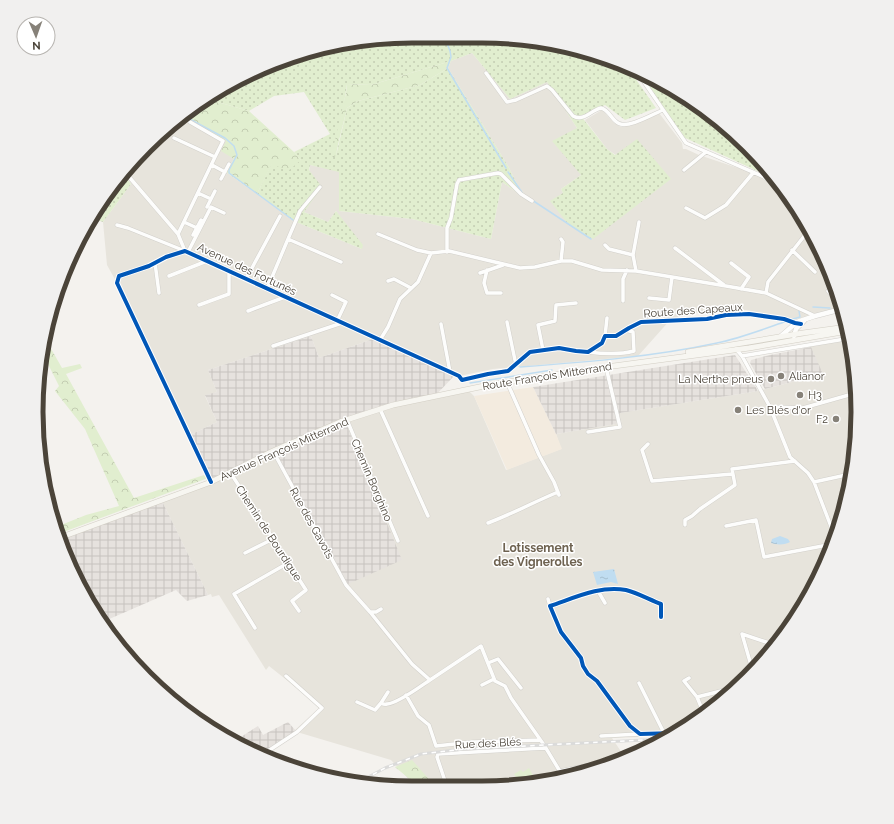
<svg xmlns="http://www.w3.org/2000/svg" width="894" height="824" font-family="Raleway,sans-serif">
<defs>
<pattern id="industrial-grid" width="8" height="8" patternUnits="userSpaceOnUse"><rect width="8" height="8" fill="#e6e2de"/><path d="M0 4h8M4 0v8" fill="none" stroke="#c7c3bf"/></pattern>
<pattern id="grass-dots" width="8" height="8" patternUnits="userSpaceOnUse"><rect width="8" height="8" fill="#e1eecf"/><path d="M2 2h.1M6 6h.1" fill="none" stroke="#c3cdb2" stroke-width="1.8" stroke-linecap="round"/></pattern>
<pattern id="forest-crowns" width="20" height="18" patternUnits="userSpaceOnUse"><rect width="20" height="18" fill="#e1eecf"/><path d="M2 6a3 3 0 1 1 6 0M12 15a3 3 0 1 1 6 0" fill="none" stroke="#c3cdb2"/></pattern>
<pattern id="water-ripples" width="26" height="14" patternUnits="userSpaceOnUse"><rect width="26" height="14" fill="#c0ddf1"/><path d="M2 4q2-2 4 0t4 0M15 11q2-2 4 0t4 0" fill="none" stroke="#a6bfcf"/></pattern>
</defs>
<rect width="100%" height="100%" fill="#f4f2ee"/>
<path fill="#e7e4dc" d="M472,53L510,99L547,82L577,128L581,175L561,189L563,193L569,225L616,155L607,149L585,120L602,110L614,123L621,127L633,125L659,113L682,143L683,149H686L699,155L753,173L784,191L795,203L829,268L842,309L796,319L746,310L705,311L671,319L638,356L493,369L459,376L374,337L373,339L319,358L311,336L208,370L217,392L205,396L217,422L190,435L117,283L107,265L103,222L131,184L123,173L129,164L181,115L227,141L234,159L226,172L296,222L362,249L336,211L328,222L304,212L310,165L339,171V211L412,219L491,239L502,182L532,203L533,201L539,205L520,190L508,166L448,68L451,61Z
M851,339L858,412L851,486L829,556L795,621L748,678L691,725L670,736L612,738L626,759L555,781L482,788L415,786L391,760L297,732L295,730L318,709V705L269,666L266,670L219,595L212,597L211,594L208,595L162,501L345,421L393,405L467,389L474,396L506,470L561,449L556,434L616,424L620,413L758,391L822,374L810,345Z
M97,608L107,620L102,624L93,610Z"/>
<path fill="#f3ebdf" d="M533,387L556,434L562,449L507,470L474,396Z"/>
<path fill="url(#industrial-grid)" d="M311,336L319,358L373,339L454,376L435,396L345,421L402,560L346,585L273,452L211,482L190,435L217,422L205,395L217,392L208,370Z
M811,347L823,374L765,389L750,363L751,360L770,355Z
M735,355L758,391L620,413L616,424L556,434L533,387Z
M162,501L208,595L187,601L176,590L107,620L97,608L93,610L65,556L59,538Z
M116,641L163,691L146,678Z
M288,722L297,732L262,755L233,742L258,726L263,735Z"/>
<path fill="url(#grass-dots)" d="M412,36L556,43L626,65L656,108L625,120L605,105L581,116L607,149L615,155L637,139L671,179L593,239L569,225L550,201L563,193L561,189L581,175L552,141L577,128L547,82L510,99L472,53L451,61L371,85L347,84L336,156L347,108L358,101L420,85L448,68L508,166L520,190L533,201L532,203L502,182L491,239L412,219L339,211V172L310,165L309,170L322,187L304,212L328,222L336,211L363,245L362,249L296,222L257,194L272,163L301,160L294,152L330,134L304,92L274,96L249,111L207,99L246,75L338,43Z
M640,72L691,100L748,146L775,179L683,137Z
M123,173L131,184L103,222L91,218Z"/>
<path fill="url(#forest-crowns)" d="M451,61L448,68L420,85L358,101L347,108L335,157H331L346,93L347,84L371,85Z
M207,99L249,111L294,152L301,160L288,171L272,164L257,194L226,172L234,159L221,151L226,141L180,116Z
M45,338L62,368L80,364L82,368L66,374L134,498L204,475L208,478L58,534L56,527L86,515L119,506L85,429L55,391L59,386L47,362L41,361Z
M412,760L436,787L418,786L395,767Z
M529,768L537,783L521,784L514,774L521,770L523,772Z"/>
<path fill="url(#water-ripples)" d="M780,536L788,539L790,542C786,545 776,545 771,543L772,539Z
M614,569L618,584L611,582L597,585L593,572Z"/>
<g fill="none" stroke-linecap="round" stroke-linejoin="round">
<path stroke="#c0ddf1" stroke-width="1.5" d="M445,38L450,51L451,57L447,68L506,168
M182,115L225,138L234,146L237,155L229,170V173L293,220
M508,172L523,194
M532,200L591,239
M813,307L830,308
M837,313H843
M793,319L800,317L799,311
M520,367C586,362 652,357 717,343C741,338 764,329 787,321
M470,383L552,370"/>
<defs>
<path id="minor" d="M635,69L686,143L764,177L784,191
M486,73L507,102L516,100L547,86L552,90L573,116C584,122 591,110 601,108C609,110 611,119 618,123C628,129 653,114 663,110
M190,122L223,141L215,157
M174,138L215,157L178,234
M212,165L225,172
M684,170L706,152
M124,171L178,234L185,251
M221,179L229,164
M198,193L211,199
M207,207L215,191
M686,208L705,218L726,205L753,173
M184,222L197,228
M117,225L128,228L185,251
M378,234L417,250L431,253L449,251L520,268L535,267L561,261H572L602,270L636,271L726,286L766,293L815,316
M193,235L201,220
M288,239L300,211L320,187
M561,239L563,242L561,261
M605,245L609,249L633,255
M675,248L724,285
M792,250L815,272
M188,252L211,207L224,213
M447,252V228L451,218L457,184L459,180L498,173L501,174L521,194L532,201
M155,263L159,293
M731,263L749,277L741,289
M487,270L484,283L487,293H501
M636,271L633,255L639,222
M480,273L503,265
M169,276L207,261
M246,279L280,216
M388,281L394,279L411,288
M267,289L288,239L341,262
M828,291L840,304
M766,293L768,282L809,230
M332,295L346,302L337,321
M649,298L669,300L672,277
M623,301V279L627,270
M199,305L229,294V271
M248,311L285,297
M507,322L516,365
M441,324L450,372
M605,336L607,318
M380,340L388,327L400,299L418,282L431,253
M273,346L342,323
M736,349L742,356L770,407L790,457L808,473L814,482L835,537
M543,350L538,325L555,321L556,305L576,303
M588,352C604,354 619,355 634,351L633,332L626,330
M742,356L851,338
M507,382L539,455L554,482L559,495
M770,407L803,408L856,393
M380,409L428,516
M347,420L398,541
M588,432L620,427L606,367
M648,444L642,450L652,481L732,474
M273,451L346,585L370,612H376L381,609
M230,472L306,590L292,601L299,611
M846,475L852,472
M211,482L117,283L119,276L149,266L166,257L185,251L459,376L462,380L488,374L508,371L530,352L559,348L576,351L588,352L602,343L605,336H616L629,328L641,322L707,319L726,315L749,314L784,319L798,324
M814,482L846,475L851,480
M488,523C512,514 534,502 558,492
M685,525V520L692,516L700,509L735,485L732,469L795,461
M726,526L756,520L764,557L833,544
M245,553L273,539
M598,591L605,603
M548,599L550,606
M370,612L412,664L430,680L481,646L495,681L505,686L511,698L544,745L564,778
M661,617V604C650,600 638,593 626,590C600,585 574,598 550,606L561,632L581,658L583,666L588,674L597,681L630,726L640,734L675,733
M105,628L106,625L180,704
M255,628L234,594L288,563
M488,663L498,659L521,688
M753,672L742,634L772,644
M689,678L684,681L697,697
M639,683L664,733
M482,685L494,679
M406,695L418,716L429,725L436,746L473,742L540,740
M357,702L375,710L381,703C383,704 384,705 387,704C397,704 421,686 430,680
M381,703L388,692
M704,714L697,697L737,687
M601,736L640,734
M262,755L297,732L322,708L286,676
M560,771L615,760
M447,787L437,757L438,754L545,748"/>
<path id="tertiary" d="M781,336L797,322L815,316L842,309
M794,336L796,329L804,321"/>
<path id="secondary" d="M688,352L803,333L847,327
M59,538L211,482L273,451L340,422L393,405L489,385L606,367L749,348L848,331"/>
</defs>
<use href="#minor" stroke="#d2d0cb" stroke-width="4.5"/>
<use href="#tertiary" stroke="#d2d0cb" stroke-width="5.5"/>
<use href="#secondary" stroke="#d3cfc5" stroke-width="6"/>
<use href="#minor" stroke="#fdfdfc" stroke-width="3.5"/>
<use href="#tertiary" stroke="#fdfdfc" stroke-width="4.5"/>
<use href="#secondary" stroke="#f7f6f1" stroke-width="5"/>
<defs>
<path id="rail" d="M357,783L385,768L421,754L464,749L664,739"/>
</defs>
<use href="#rail" stroke="#dbdbda" stroke-width="3"/>
<use href="#rail" stroke="#fff" stroke-width="1.5" stroke-dasharray="4.5" stroke-linecap="butt"/>
<defs>
<path id="cycleway" d="M211,482L117,283L119,276L149,266L166,257L185,251L459,376L462,380L488,374L508,371L530,352L559,348L576,351L588,352L602,343L605,336H616L629,328L641,322L707,319L726,315L749,314L784,319L795,323L801,324
M661,617V604C650,600 638,593 626,590C600,585 574,598 550,606L561,632L581,658L583,666L588,674L597,681L630,726L640,734L675,733"/>
</defs>
<use href="#cycleway" stroke="#fff" stroke-width="6"/>
<use href="#cycleway" stroke="#0057b8" stroke-width="4"/>
</g>
<g fill="#868178" stroke="#fff" stroke-width="1.5">
<circle cx="781" cy="376" r="4"/>
<circle cx="771" cy="379" r="4"/>
<circle cx="800" cy="395" r="4"/>
<circle cx="738" cy="410" r="4"/>
<circle cx="836" cy="419" r="4"/>
</g>
<g text-anchor="middle" stroke-width="3" stroke-linejoin="round" paint-order="stroke">
<g font-size="11" fill="#4b4439" stroke="#fff">
<text transform="translate(247 269) rotate(25)" y="4">Avenue des Fortunés</text>
<text transform="translate(693 310) rotate(-4)" y="4">Route des Capeaux</text>
<text transform="translate(547 376) rotate(-9)" y="4">Route François Mitterrand</text>
<text transform="translate(284 449) rotate(-24)" y="4">Avenue François Mitterrand</text>
<text transform="translate(372 480) rotate(67)" y="4">Chemin Borghino</text>
<text transform="translate(312 523) rotate(61)" y="4">Rue des Gavots</text>
<text transform="translate(269 533) rotate(57)" y="4">Chemin de Bourdigue</text>
<text transform="translate(488 743) rotate(-3)" y="4">Rue des Blés</text>
</g>
<g font-size="11" fill="#4b4439" stroke="#fff" text-anchor="start">
<text x="789" y="380">Alianor</text>
<text x="763" y="383" text-anchor="end">La Nerthe pneus</text>
<text x="808" y="399">H3</text>
<text x="746" y="414">Les Blés d'or</text>
<text x="828" y="423" text-anchor="end">F2</text>
</g>
<g font-size="12" font-weight="bold" fill="#6e6250" stroke="#fff">
<text x="538" y="552">Lotissement<tspan x="538" dy="14">des Vignerolles</tspan></text>
</g>
</g>
<path d="M0 0H894V824H0ZM412 43H482A369 369 0 0 1 851 412V412A369 369 0 0 1 482 781H412A369 369 0 0 1 43 412V412A369 369 0 0 1 412 43Z" fill="#f1f0ef" fill-rule="evenodd"/>
<path fill="none" stroke="#4b4439" stroke-width="5" d="M412 43H482A369 369 0 0 1 851 412V412A369 369 0 0 1 482 781H412A369 369 0 0 1 43 412V412A369 369 0 0 1 412 43Z"/>
<g transform="translate(36 36) rotate(178)"><circle r="19" fill="#ffffff" stroke="#b7b4b0"/>
<path d="M0-3L7 15L0 10L-7 15Z" fill="#868178"/>
<text y="-6" font-size="11" font-weight="bold" text-anchor="middle" fill="#4b4439">N</text>
</g>
</svg>
